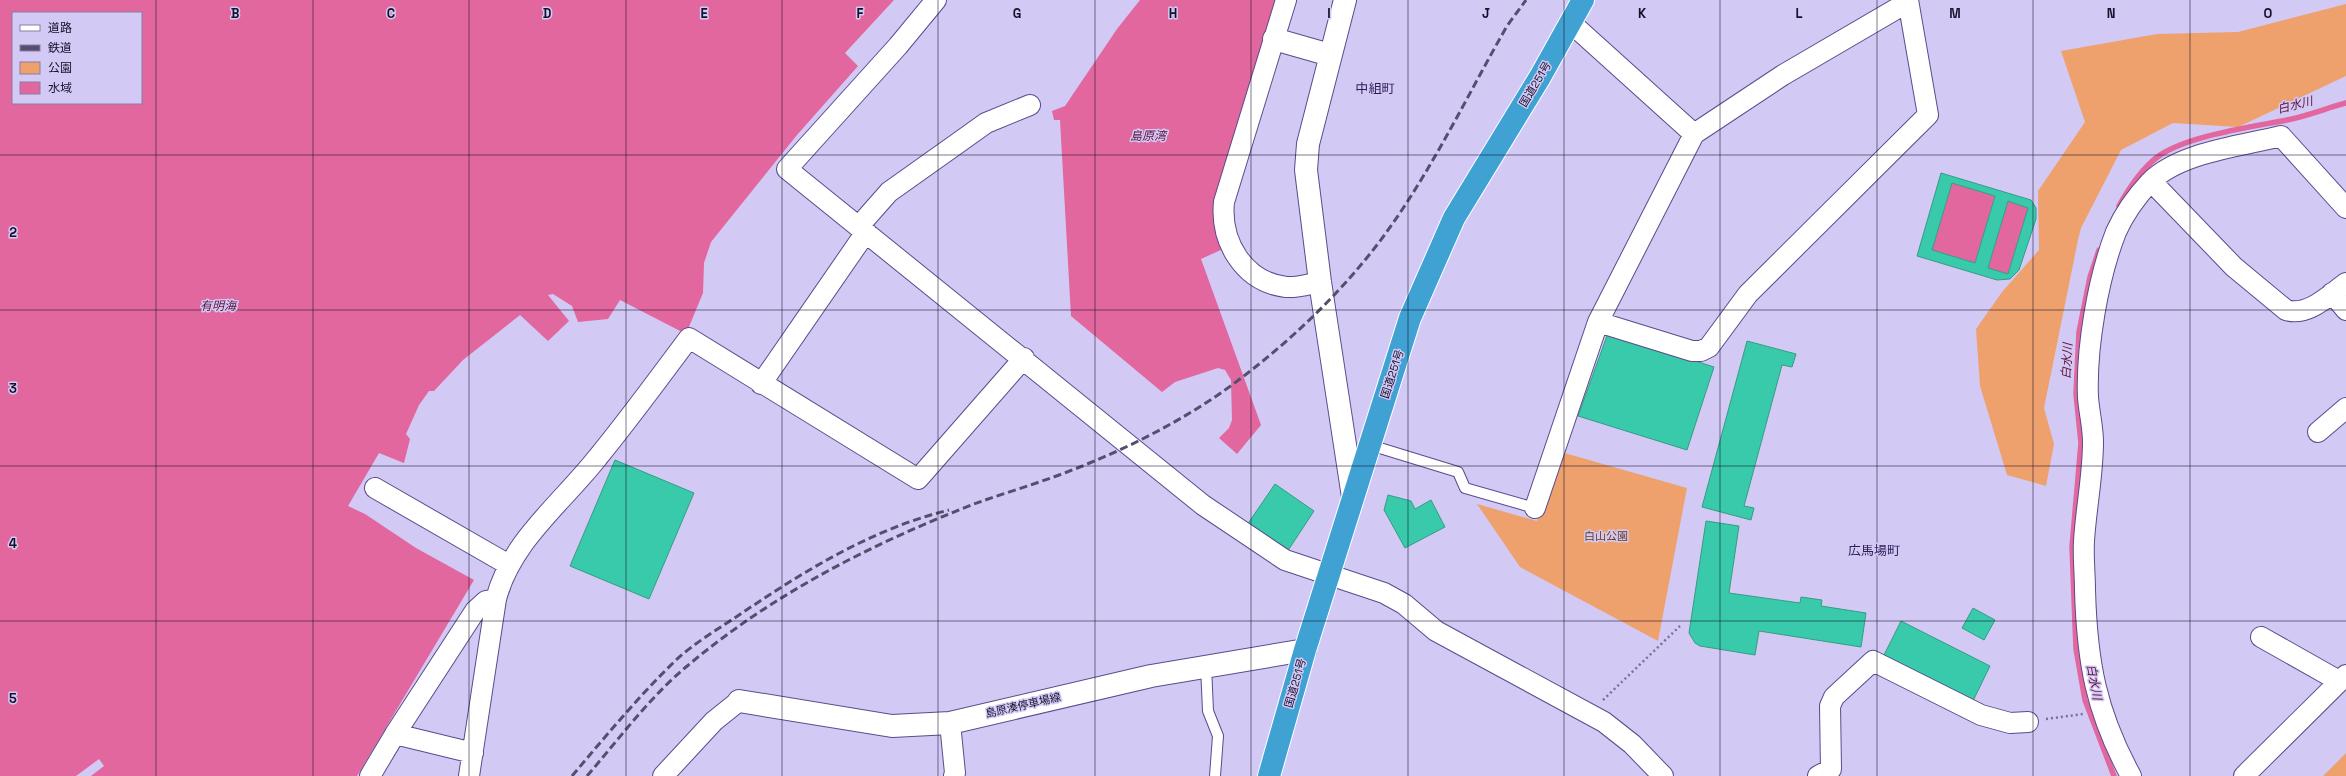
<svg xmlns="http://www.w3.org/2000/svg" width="2346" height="776" font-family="'Space Grotesk','Noto Sans JP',sans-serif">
<rect width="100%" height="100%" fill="#d2c9f5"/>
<path fill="#efa16d" d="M2346,4V76L2238,127L2173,123L2121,150L2081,228L2078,240L2044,408L2054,444L2046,486L2007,475L1980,386L1976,329L2002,292L2039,250L2038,191L2085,122L2061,51L2157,34L2238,32Z
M1561,452L1687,488L1658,641L1520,567L1477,504L1537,521Z
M2346,753V776H2323Z"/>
<path fill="#e1679e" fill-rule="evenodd" d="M0,0H894L845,53L858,66L797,135L711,242L704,263L703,293L686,334L620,300L608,319L578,322L572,306L553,294L548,295L569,321L548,341L520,315L463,360L434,391H429L419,405L406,434L410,439L404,463L379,453L348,506L365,514L416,548L474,580L357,776H91L104,766L99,759L76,776H0ZM13,13H141V103H13Z
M1140,0H1282L1223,249L1201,259L1261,425L1237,454L1219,438L1229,428L1232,420L1231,380L1225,370L1218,368L1175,382L1162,392L1071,316L1060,120H1054L1052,111L1065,106L1117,29Z
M1952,183L1995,196L1975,263L1932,250Z
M2008,201L2028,208L2008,274L1988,268Z"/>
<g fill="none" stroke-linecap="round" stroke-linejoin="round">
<path stroke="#e1679e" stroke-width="5.5" d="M2119,206C2129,188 2140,171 2156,158C2184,136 2252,127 2287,120C2307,116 2327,108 2346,103
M2099,250L2090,277L2079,332L2076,394L2081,443L2072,547L2076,649L2085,700L2114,776"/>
</g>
<path fill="#38caaa" stroke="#369c84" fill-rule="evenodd" d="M1941,173L2031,200L2036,208V219L2019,270L2010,279L1997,280L1917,256ZM1952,183L1995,196L1975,263L1932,250ZM2008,201L2028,208L2008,274L1988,268Z
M1608,333L1714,367L1687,450L1578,416Z
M1747,341L1796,354L1792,367L1782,365L1744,506L1754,508L1751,520L1702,507Z
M615,460L694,493L649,599L570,566Z
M1275,484L1314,511L1287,552L1247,525Z
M1388,495L1411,501L1415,509L1431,500L1445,527L1405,548L1384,510Z
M1706,521L1739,526L1729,593L1800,603L1801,597L1822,600L1821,606L1866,613L1861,647L1759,631L1755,655L1700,646L1695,643L1689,633Z
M1973,608L1995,620L1984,640L1962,628Z
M1901,621L1990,666L1972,703L1883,657Z"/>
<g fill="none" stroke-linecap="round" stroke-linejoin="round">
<defs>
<path id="lane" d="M1370,445L1458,472L1465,488L1535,508
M1206,666L1208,711L1218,736L1215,776"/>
<path id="street" d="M936,0L898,46L787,169L1203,505L1285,560L1384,593L1404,604L1436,631L1604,722L1632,744L1663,776
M1286,0L1224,202C1220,242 1244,282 1286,287C1298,288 1309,284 1320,282
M1571,23L1694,134
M2151,181L2234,267L2286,310C2308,317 2329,295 2346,283
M859,226L889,192L958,143L986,123L1030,105
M2332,293L2346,310
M1598,322L1692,351H1701L1709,347L1748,294L1928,115L1908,0
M761,384L866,232
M2318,432L2346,408
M375,488L509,565
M1535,508L1598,322L1694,134L1783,75L1908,2
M2261,637L2339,681
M950,723L955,773L954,776
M395,734L475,611L486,601L496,599
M370,776L395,734L473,753
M469,776L496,599C511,541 562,503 598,457C630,418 659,378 689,338L918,479L1024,358
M663,776L714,721L739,701
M1818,776L1831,769L1830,706L1834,697L1873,661L1981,715L2010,723L2028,722
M2131,776C2096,712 2087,662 2085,590C2085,574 2083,557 2084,541C2086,508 2093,475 2093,442C2093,427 2089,412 2088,397C2086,348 2098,278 2116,232C2124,214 2137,196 2150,182C2180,152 2242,146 2281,136L2346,208
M2244,776L2346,675"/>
<path id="secondary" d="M1345,0L1308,144L1306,170L1320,282L1353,497
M1274,39L1330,55
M739,701L892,726L950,723L1151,676L1305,650"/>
<path id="highway" d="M1269,776L1305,650L1410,318L1454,218L1540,77L1583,0"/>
</defs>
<use href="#lane" stroke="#5c4b8a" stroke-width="12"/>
<use href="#street" stroke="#5c4b8a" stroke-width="22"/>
<use href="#secondary" stroke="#5c4b8a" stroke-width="24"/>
<use href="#highway" stroke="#fff" stroke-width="24"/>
<path stroke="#797195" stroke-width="2.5" stroke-dasharray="2 3" stroke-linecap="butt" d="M1603,700L1680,626
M2046,719L2083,714"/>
<use href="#lane" stroke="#fff" stroke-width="10"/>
<use href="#street" stroke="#fff" stroke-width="20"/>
<use href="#secondary" stroke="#fff" stroke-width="22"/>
<use href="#highway" stroke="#40a2d3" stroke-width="22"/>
<path stroke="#564e6e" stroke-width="3" stroke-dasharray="8 4" stroke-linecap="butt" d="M572,776C605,737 638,697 675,661C694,643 720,628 742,613C806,570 872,529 949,510
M587,776C619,739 649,698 686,667C771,595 871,544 974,504C1004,493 1036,484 1067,472C1130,448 1195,415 1249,372C1299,333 1345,288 1383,237C1431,172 1467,96 1507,26L1526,0"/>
</g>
<path fill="none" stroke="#17102a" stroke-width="1" stroke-opacity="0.55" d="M156,0V776M313,0V776M469,0V776M626,0V776M782,0V776M938,0V776M1095,0V776M1251,0V776M1408,0V776M1564,0V776M1720,0V776M1877,0V776M2033,0V776M2190,0V776M0,155H2346M0,310H2346M0,466H2346M0,621H2346"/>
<g text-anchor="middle" stroke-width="3" stroke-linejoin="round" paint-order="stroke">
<g font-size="11" fill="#17102a" stroke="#d2c9f5">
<text transform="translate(1535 84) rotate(-59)" y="4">国道251号</text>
<text transform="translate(1392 374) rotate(-72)" y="4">国道251号</text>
<text transform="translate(1295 683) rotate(-74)" y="4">国道251号</text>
<text transform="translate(1023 705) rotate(-13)" y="4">島原湊停車場線</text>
</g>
<g font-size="11" fill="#673b1b" stroke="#d2c9f5">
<text x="1606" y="540">白山公園</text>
</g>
<g font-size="12" font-style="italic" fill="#5e1139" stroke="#d2c9f5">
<text transform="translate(2295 105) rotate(-14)" y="4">白水川</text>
<text x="1148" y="140">島原湾</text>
<text x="218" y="310">有明海</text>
<text transform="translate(2067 361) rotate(-87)" y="4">白水川</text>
<text transform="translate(2094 682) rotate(79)" y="4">白水川</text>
</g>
<g font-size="13" fill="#2f1c56" stroke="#d2c9f5">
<text x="1375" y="93">中組町</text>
<text x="1874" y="555">広馬場町</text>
</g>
</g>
<g font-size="13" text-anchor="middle" font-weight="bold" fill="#17102a" stroke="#d2c9f5" stroke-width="3" stroke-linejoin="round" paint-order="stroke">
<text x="235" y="18">B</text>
<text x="391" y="18">C</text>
<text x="547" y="18">D</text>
<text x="704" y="18">E</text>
<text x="860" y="18">F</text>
<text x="1017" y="18">G</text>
<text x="1173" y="18">H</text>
<text x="1329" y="18">I</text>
<text x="1486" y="18">J</text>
<text x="1642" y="18">K</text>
<text x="1799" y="18">L</text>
<text x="1955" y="18">M</text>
<text x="2111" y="18">N</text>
<text x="2268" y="18">O</text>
<text x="13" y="237">2</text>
<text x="13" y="393">3</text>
<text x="13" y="548">4</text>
<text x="13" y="703">5</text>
</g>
<rect x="12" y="12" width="130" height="92" fill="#d2c9f5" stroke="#877fa4"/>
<rect x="20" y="25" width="20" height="6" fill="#ffffff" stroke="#877fa4"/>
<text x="48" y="32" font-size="12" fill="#17102a">道路</text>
<rect x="20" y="45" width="20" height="6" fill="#564e6e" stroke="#877fa4"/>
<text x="48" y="52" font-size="12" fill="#17102a">鉄道</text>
<rect x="20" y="62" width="20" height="12" fill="#efa16d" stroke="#877fa4"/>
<text x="48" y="72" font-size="12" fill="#17102a">公園</text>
<rect x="20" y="82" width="20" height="12" fill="#e1679e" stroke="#877fa4"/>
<text x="48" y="92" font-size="12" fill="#17102a">水域</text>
</svg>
